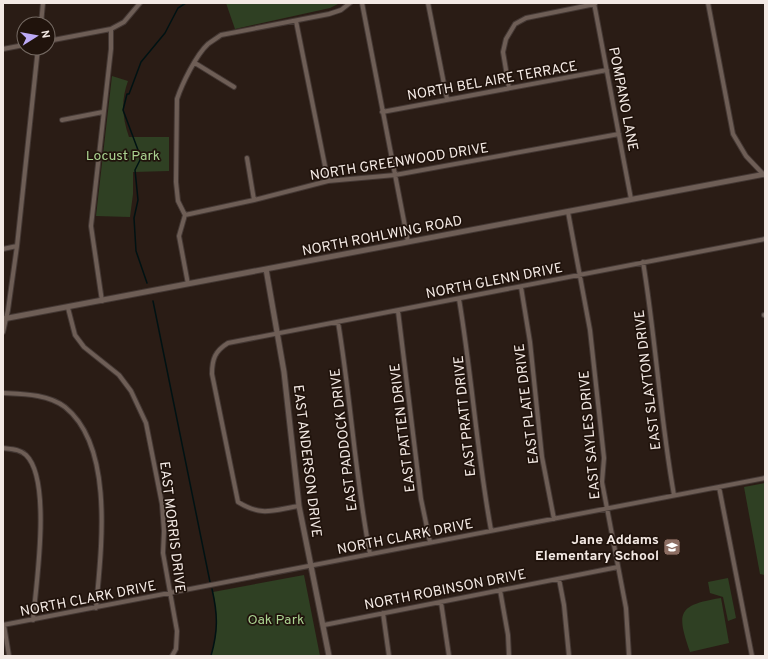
<svg xmlns="http://www.w3.org/2000/svg" width="768" height="659" font-family="Overpass,sans-serif">
<rect width="100%" height="100%" fill="#2a1c15"/>
<path fill="#2f4023" d="M226,3H340L330,8L235,29Z
M112,76L128,81C121,100 122,117 129,137H169V171L133,172V194L130,217L96,216Z
M765,483V575L760,574L744,487Z
M304,575L320,656H211C218,632 218,616 213,592Z
M728,578L736,618L728,621L723,597L710,593L708,582Z
M721,598L729,643L690,652C676,612 678,605 721,598Z"/>
<g fill="none" stroke-linecap="round" stroke-linejoin="round">
<path stroke="#001213" stroke-width="1.5" d="M147,283L136,251L134,218L138,200L135,170L141,158L123,110L127,94H129L141,62L165,33L178,8L186,3
M153,301L210,582
M211,656C218,631 218,615 212,589"/>
<defs>
<path id="minor" d="M362,3L408,242
M428,3L447,99
M594,3L631,199
M708,3L733,134L746,156L764,175
M296,21L328,181
M41,24L43,3
M48,41L111,29L124,22L140,3
M3,49L24,45
M195,63L234,87
M509,88L503,52L506,39L515,24L526,18L595,4
M382,112L607,70
M62,120L103,112
M247,158L254,200
M568,212L590,330L604,458L602,482L626,608L629,656
M185,215L254,200L328,181L395,175L619,134
M3,249L17,246
M643,262C656,340 660,418 674,495
M188,284L179,236L185,215L178,201L176,182L177,99C182,84 196,55 208,44C212,41 217,38 221,35L329,14L341,10L350,3
M521,287L530,342L542,457L554,519
M459,299C472,376 477,454 491,530
M102,301L91,226L111,49V29
M68,308L75,335L84,347L119,375L131,391L146,423L162,504L164,531L163,553L177,631L176,649L172,656
M398,311L421,499L430,542
M764,315H765
M338,322C351,399 355,477 370,554
M3,332L8,310L17,246L38,48
M3,393C23,394 48,394 65,407C115,447 101,551 96,608
M3,448C11,449 20,449 26,455C52,480 36,585 33,620
M719,487L752,656
M299,506C273,510 262,517 238,502L212,374C212,359 215,351 228,343L765,239
M559,579L564,605L569,656
M500,590L508,635L509,656
M441,602L449,656
M383,613L389,656
M3,625L765,478
M4,625L9,656
M324,625L618,567"/>
<path id="tertiary" d="M266,269L284,372L299,506L329,656
M3,319L765,174"/>
</defs>
<use href="#minor" stroke="#443834" stroke-width="6"/>
<use href="#tertiary" stroke="#443834" stroke-width="7"/>
<use href="#minor" stroke="#6e5e56" stroke-width="4"/>
<use href="#tertiary" stroke="#6e5e56" stroke-width="5"/>
</g>
<defs>
<symbol id="school-square" viewBox="-11 -11 22 22"><rect x="-9" y="-9" width="18" height="18" rx="4" fill="#8d6e63" stroke="#20130c"/><path d="M0-5L7-2L0 1L-7-2ZM-4 1L0 2.5L4 1V4Q0 6-4 4Z" fill="#fff"/></symbol>
</defs>
<g fill-rule="evenodd">
<use href="#school-square" x="662" y="537" width="20" height="20"/>
</g>
<g text-anchor="middle" stroke-width="3.5" stroke-linejoin="round" paint-order="stroke">
<g font-size="14" fill="#f3e9e4" stroke="#20130c">
<text transform="translate(492 80) rotate(-10)" y="5">NORTH BEL AIRE TERRACE</text>
<text transform="translate(624 99) rotate(79)" y="5">POMPANO LANE</text>
<text transform="translate(399 161) rotate(-9)" y="5">NORTH GREENWOOD DRIVE</text>
<text transform="translate(382 235) rotate(-11)" y="5">NORTH ROHLWING ROAD</text>
<text transform="translate(494 280) rotate(-11)" y="5">NORTH GLENN DRIVE</text>
<text transform="translate(647 380) rotate(-97)" y="5">EAST SLAYTON DRIVE</text>
<text transform="translate(526 404) rotate(-97)" y="5">EAST PLATE DRIVE</text>
<text transform="translate(464 416) rotate(-96)" y="5">EAST PRATT DRIVE</text>
<text transform="translate(402 428) rotate(-97)" y="5">EAST PATTEN DRIVE</text>
<text transform="translate(589 435) rotate(-95)" y="5">EAST SAYLES DRIVE</text>
<text transform="translate(343 440) rotate(-97)" y="5">EAST PADDOCK DRIVE</text>
<text transform="translate(308 461) rotate(83)" y="5">EAST ANDERSON DRIVE</text>
<text transform="translate(173 527) rotate(83)" y="5">EAST MORRIS DRIVE</text>
<text transform="translate(405 536) rotate(-11)" y="5">NORTH CLARK DRIVE</text>
<text transform="translate(445 589) rotate(-11)" y="5">NORTH ROBINSON DRIVE</text>
<text transform="translate(88 598) rotate(-11)" y="5">NORTH CLARK DRIVE</text>
</g>
<g font-size="14" fill="#aad290" stroke="#20130c">
<text x="123" y="160">Locust Park</text>
<text x="276" y="624">Oak Park</text>
</g>
<g font-size="14" font-weight="bold" fill="#f3e9e4" stroke="#20130c" text-anchor="end">
<text x="659" y="544">Jane Addams<tspan x="659" dy="16">Elementary School</tspan></text>
</g>
</g>
<rect width="768" height="659" fill="none" stroke="#f3e9e4" stroke-width="8"/>
<g transform="translate(36 36) rotate(79)"><circle r="19" fill="#20130c" stroke="#746962"/>
<path d="M0-3L7 15L0 10L-7 15Z" fill="#bcaaf6"/>
<text y="-6" font-size="11" font-weight="bold" text-anchor="middle" fill="#f3e9e4">N</text>
</g>
</svg>
